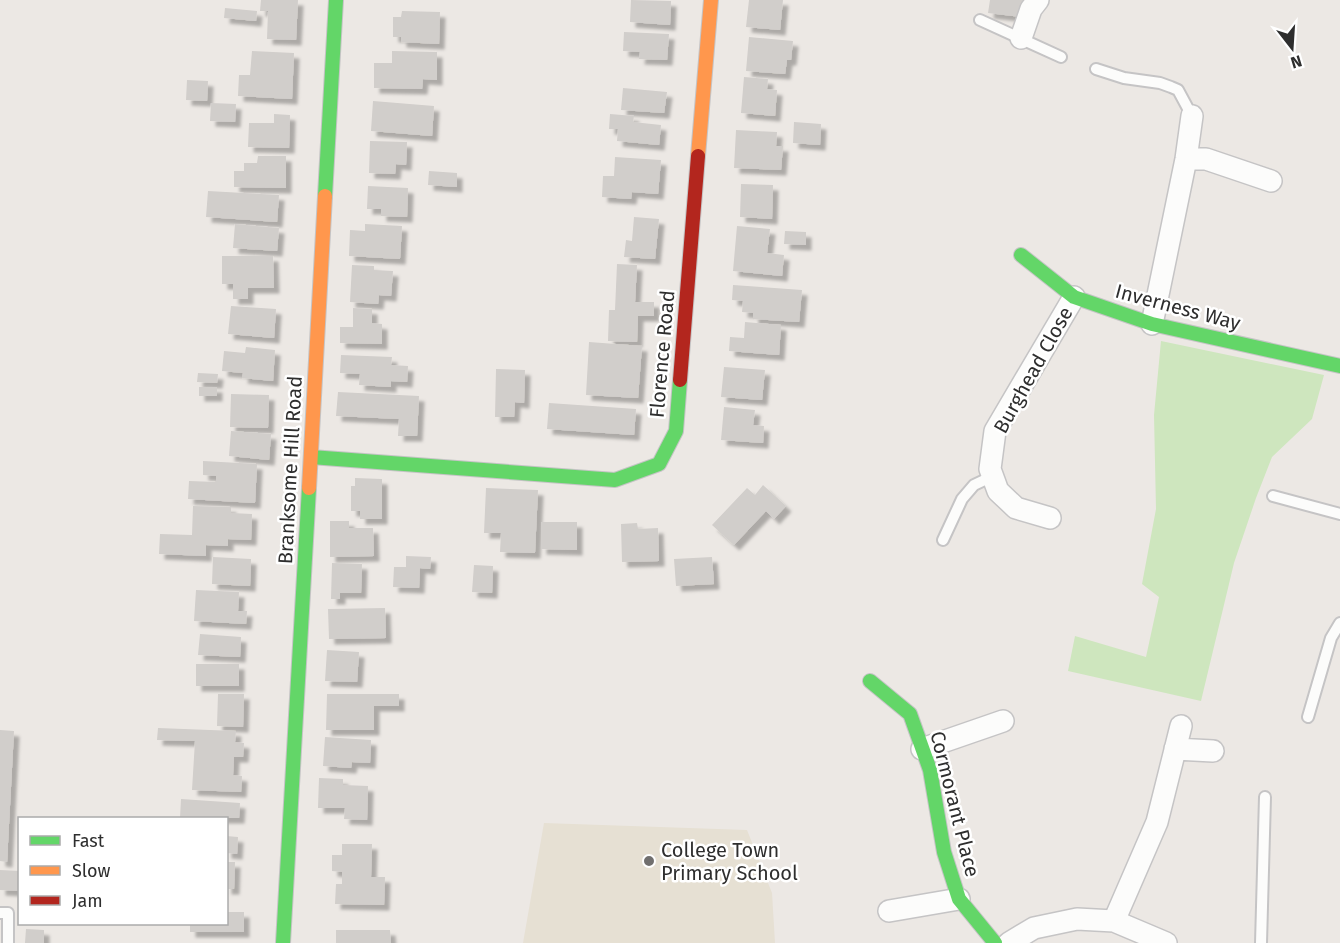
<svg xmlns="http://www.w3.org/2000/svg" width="1340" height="943" font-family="'Fira Sans',sans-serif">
<defs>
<filter id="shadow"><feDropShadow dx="5.5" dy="5.5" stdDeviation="1.5" flood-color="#0004"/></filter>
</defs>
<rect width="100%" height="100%" fill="#ece8e4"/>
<path fill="#e6e0d3" d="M544,823L747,830L772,893L775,943H523Z"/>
<path fill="#cee6be" d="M1161,341L1324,375L1312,419L1272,457L1256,498L1234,563L1201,701L1068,671L1075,636L1146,657L1159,597L1142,584L1156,509L1154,415Z"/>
<path fill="#d1cecb" filter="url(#shadow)" d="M261,0H298L296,40L267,39L268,11H260Z
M631,0L671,1L670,25L630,22Z
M749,0H783L780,30L746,27Z
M990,0H1023L1021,17L988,13Z
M225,8L257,11L256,21L224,18Z
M402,11L440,12L439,44L401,42V37H393V17H401Z
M624,32L669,34L667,60L639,59L640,52L623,51Z
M749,37L793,41L791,60H787L785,74L746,71Z
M252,51L294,53L292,99L238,96L239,75H250Z
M392,51L437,52V80L423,79L422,89L374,88V63H392Z
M744,77L768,79L767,89L777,90L775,116L741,113Z
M187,80L208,81L207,101L186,100Z
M623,88L667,92L664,113L621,110Z
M373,101L434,106L432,136L371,131Z
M211,103L236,104L235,122L210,121Z
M274,114L290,115L289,148L248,147L249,123H274Z
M610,114L634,116L633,122L661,125L659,145L617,141L618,129H609Z
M794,122L821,124L820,145L793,143Z
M736,130L777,132L776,146H783L781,170L734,168Z
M370,141L407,142L406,165L396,164L395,174L369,173Z
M258,156H286V188L234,187V171H244V163H257Z
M615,157L661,160L658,194L632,192L631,199L602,197L603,176H614Z
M429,171L457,173V187L428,185Z
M741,184L773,185L772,219L740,217Z
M368,186L408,188L407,217L381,216V209H367Z
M208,191L279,195L277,222L206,217Z
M634,217L659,219L655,259L624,257L626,240L632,241Z
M235,224L279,228L277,251L233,248Z
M365,224L402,226L400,259L349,256L350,230L365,231Z
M737,226L770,229L767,253L784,255L782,276L733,271Z
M785,231L806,232V245L784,244Z
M222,256H273L274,288H248V299H233V284H222Z
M617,264L637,265L635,302H654V316H638L637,342L608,341L609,310H615Z
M352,265L374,266V270L393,271L391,296L379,295L378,304L350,302Z
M733,285L802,290L799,322L753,319V313L742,312L743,301L732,300Z
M231,306L276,309L274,338L228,334Z
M353,308L372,309V323L382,324V344L340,343V327H353Z
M745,322L781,325L779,355L729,351L730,337L744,338Z
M589,342L642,346L638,398L586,395Z
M246,347L275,350L273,381L242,378L243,373L222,371L224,351L245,353Z
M341,355L392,357L391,365L408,366L407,382L391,381V387L359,385L360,374L340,373Z
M724,367L765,370L762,400L721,397Z
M496,369L525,370L524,403L515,402L514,417H495Z
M198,373L218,374L217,383L197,382Z
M199,387H217V396H199Z
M338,392L419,396L417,436H398L399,419L336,416Z
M231,394L269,395L268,428L230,427Z
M549,403L636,409L634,435L547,429Z
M724,407L755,410L753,425L764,426L763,443L721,440Z
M231,431L271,434L269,460L229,456Z
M203,461L257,464L255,503L188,499L189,481L216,482V476L203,475Z
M355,478L382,479V519H360V511H351V486H355Z
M763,485L786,506L774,519L766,511L734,545L712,525L747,488L755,495Z
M486,488L538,490L535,553L500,552L501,533H484Z
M193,506L231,507V513L252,514L251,540L228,539V546L206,545V556L159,554L160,534L192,535Z
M330,521H349V528H373L374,556L330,557Z
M541,522H577V550L541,549Z
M637,523L638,529L658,528L659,561L622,562L621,524Z
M406,556L431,557L430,569L420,568L419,588L393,587L394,567H406Z
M213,557L251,559L250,586L212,584Z
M712,557L714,584L676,586L674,559Z
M332,563L362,564L361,593H340V599H331Z
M474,565L493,566L492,593L472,592Z
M196,590L239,592L238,611H247L246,624L194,621Z
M385,608L386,638L329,639L328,609Z
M200,634L241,637L240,657L198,655Z
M327,650L359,652L357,682L325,681Z
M196,664H239V686H196Z
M218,694H244L243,727L217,726Z
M327,694H399V706H374V730H326Z
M158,728L236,731L235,742L244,743L243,757H234L233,775L242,776L241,792L192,790L195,741L157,740Z
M0,730L14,731L7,862L0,861Z
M325,737L371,740L370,763L352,762L351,768L323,766Z
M319,778L343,779V785L368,786L367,820L344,819L345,808H318Z
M181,799L240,803L239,818H180Z
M226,836L238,837L237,854L226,853Z
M342,844H372L371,877H385L384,905L335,904L336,884H342V872L332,871V855H342Z
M226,862H235L234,889H226Z
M0,870L20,871V891L0,890Z
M226,912H244V932H190V924H226Z
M26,929L44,930V943H25Z
M336,930H390L391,943H336Z"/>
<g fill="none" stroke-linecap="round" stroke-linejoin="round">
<defs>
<path id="lane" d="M980,20L1061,57
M1096,69L1124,78L1160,83L1171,87L1178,90L1192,116
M1273,496L1340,514
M943,540L962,499L974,485L993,476
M1308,717L1331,638L1340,623
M0,913H8V943
M1261,943L1265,797"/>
<path id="street" d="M1021,38L1031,9L1038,0
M1186,159H1206L1271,181
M1152,324L1186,159L1192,116
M1050,518L1016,508L998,491L990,469L995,431L1074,297
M922,749L1003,721
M1175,749L1213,751
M889,911L959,899
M1114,921L1157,822L1181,726
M1009,943L1034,928L1077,919L1114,921L1166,943"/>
<path id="fast" d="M325,196L336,0
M1021,255L1074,297L1152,324L1340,366
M311,457L615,480L659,464L676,431L680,380
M870,681L910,714L930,770L944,852L959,899L995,943
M283,943L309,488"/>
<path id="slow" d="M698,156L711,0
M309,488L325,196"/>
<path id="jam" d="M680,380L698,156"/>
</defs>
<use href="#lane" stroke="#c5c4c5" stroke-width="14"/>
<use href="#street" stroke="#c5c4c5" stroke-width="24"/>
<use href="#fast" stroke="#c5c4c5" stroke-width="16"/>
<use href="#slow" stroke="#c5c4c5" stroke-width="16"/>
<use href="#jam" stroke="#c5c4c5" stroke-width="16"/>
<use href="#lane" stroke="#fcfcfb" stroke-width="10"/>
<use href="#street" stroke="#fcfcfb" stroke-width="21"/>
<use href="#fast" stroke="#63d668" stroke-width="14"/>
<use href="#slow" stroke="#ff974d" stroke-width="14"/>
<use href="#jam" stroke="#b3261e" stroke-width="14"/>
</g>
<circle fill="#706f6e" stroke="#fff" stroke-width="2" cx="649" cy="861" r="6"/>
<g text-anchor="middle" stroke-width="5" stroke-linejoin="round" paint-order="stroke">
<g font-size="20" fill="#2e2e2e" stroke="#fff">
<text transform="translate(1178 307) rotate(15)" y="7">Inverness Way</text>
<text transform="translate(662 354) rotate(-85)" y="7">Florence Road</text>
<text transform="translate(1033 370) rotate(-61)" y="7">Burghead Close</text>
<text transform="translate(290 470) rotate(-87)" y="7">Branksome Hill Road</text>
<text transform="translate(955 804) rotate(76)" y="7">Cormorant Place</text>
</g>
<g font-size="20" fill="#2e2e2e" stroke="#fff" text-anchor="start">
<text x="661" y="857">College Town<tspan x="661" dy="23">Primary School</tspan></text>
</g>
</g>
<rect x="18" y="817" width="210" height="108" fill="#ffffff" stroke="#ababab" stroke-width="1.5"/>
<rect x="30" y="836" width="30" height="9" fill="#63d668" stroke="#ababab" stroke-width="1.5"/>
<text x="72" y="847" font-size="18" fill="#2e2e2e">Fast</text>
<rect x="30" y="866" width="30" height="9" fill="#ff974d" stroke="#ababab" stroke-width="1.5"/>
<text x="72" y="877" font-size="18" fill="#2e2e2e">Slow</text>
<rect x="30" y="896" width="30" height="9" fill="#b3261e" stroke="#ababab" stroke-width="1.5"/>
<text x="72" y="907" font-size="18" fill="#2e2e2e">Jam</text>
<g transform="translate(1292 48) rotate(163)" stroke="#ffffff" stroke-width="4.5" paint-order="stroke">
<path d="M0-4.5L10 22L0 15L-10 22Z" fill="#2e2e2e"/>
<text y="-9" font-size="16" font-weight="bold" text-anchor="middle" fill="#2e2e2e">N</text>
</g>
</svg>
